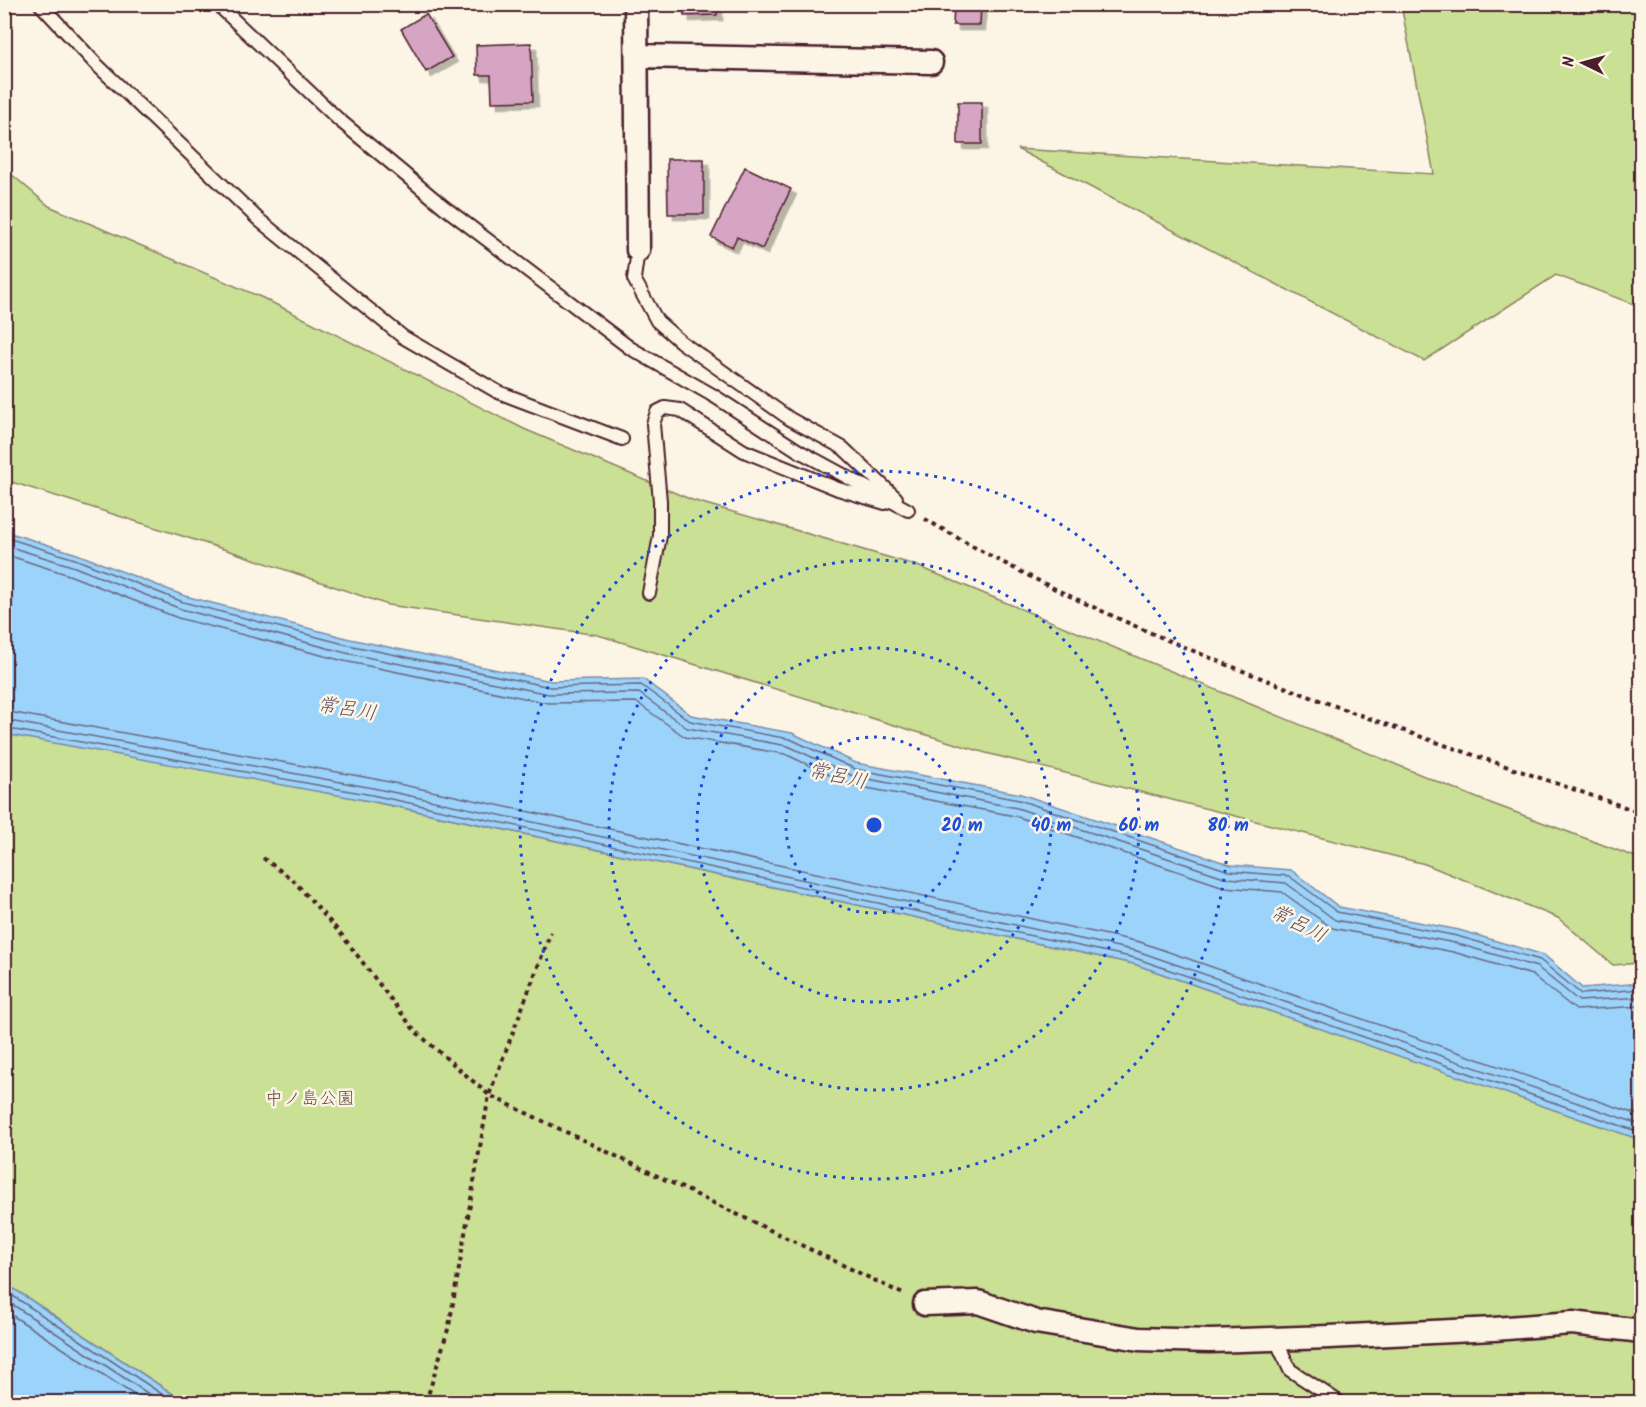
<svg xmlns="http://www.w3.org/2000/svg" width="1646" height="1407" font-family="Kalam,'Klee One',sans-serif">
<defs>
<filter id="shadow"><feDropShadow dx="5.5" dy="5.5" stdDeviation="0" flood-color="#0004"/></filter>
</defs>
<rect width="100%" height="100%" fill="#fcf5e5"/>
<filter id="ink" filterUnits="userSpaceOnUse"><feTurbulence type="fractalNoise" baseFrequency=".0167" numOctaves="2"/><feDisplacementMap in="SourceGraphic" scale="12" xChannelSelector="R" yChannelSelector="G"/><feConvolveMatrix kernelMatrix="1 2 1 2 8 2 1 2 1" color-interpolation-filters="sRGB"/></filter>
<g filter="url(#ink)">
<path fill="#cae095" stroke="#8a8060" stroke-width="1.5" d="M1401,5H1641V307L1556,275L1424,361L1017,149L1434,174Z
M4,168L49,206L263,298L524,429L692,500L915,565L1477,798L1641,859V963L1613,965L1558,918L1425,864L986,753L598,635L388,605L239,554L5,480Z
M4,733L355,798L1134,964L1641,1140V1402H185L5,1283Z"/>
<path fill="#9cd3fb" stroke="#7b8ba8" stroke-width="1.5" d="M4,531L77,554L185,596L350,639L551,681L643,679L691,715L792,733L856,763L1021,794L1231,865L1291,870L1339,907L1459,930L1544,955L1582,988L1641,983V1140L1134,964L370,801L5,734Z
M4,1283H5L185,1402H5Z"/>
<g fill="none" stroke-linecap="round" stroke-linejoin="round">
<path stroke="#6b677e" stroke-width="1.5" d="M4,537L75,559L183,602L348,645L550,687L641,685L690,721L790,739L855,769L1019,800L1229,871L1289,876L1337,912L1457,936L1540,960L1581,994L1642,989
M4,545L72,566L181,609L346,653L549,694L639,693L687,728L788,746L853,776L1017,808L1227,878L1286,883L1335,920L1455,943L1537,967L1579,1001L1642,997
M4,554L69,575L178,618L344,661L548,703L636,702L685,737L785,754L851,785L1015,816L1224,887L1282,892L1332,928L1453,952L1532,975L1576,1010L1642,1006
M4,711L375,779L1140,942L1642,1116
M4,720L373,788L1137,951L1642,1125
M4,728L372,795L1135,958L1642,1133
M4,1290L174,1402
M4,1299L161,1402
M4,1310L145,1402"/>
</g>
<path fill="#d6a5c3" stroke="#4a1f2b" stroke-width="1.5" filter="url(#shadow)" d="M683,4H717V15L684,16Z
M954,4H981L980,25H953Z
M426,14L452,57L426,72L401,29Z
M531,43L533,101L492,102L491,75H477L476,45Z
M958,102H982V144H958Z
M667,159H704V214H668Z
M745,167L791,189L762,249L737,237L732,247L711,237Z"/>
<g fill="none" stroke-linecap="round" stroke-linejoin="round">
<defs>
<path id="lane" d="M40,4L95,63L259,220L403,337L498,392L622,439
M217,4L338,119L444,207L630,348L714,396L799,451L908,510
M638,250L634,279L657,321L681,342L790,419L843,448L896,498
M649,593L660,536V501L653,424L657,412L665,408L680,410L744,451L838,489L885,503
M1275,1338L1290,1370L1339,1402"/>
<path id="street" d="M636,4L638,250
M637,56L931,62
M925,1304L978,1302L1036,1322L1139,1339L1210,1341L1329,1337L1494,1329L1572,1323L1642,1331"/>
</defs>
<use href="#lane" stroke="#4a1f2b" stroke-width="16"/>
<use href="#street" stroke="#4a1f2b" stroke-width="27"/>
<path stroke="#4a1f2b" stroke-width="4" stroke-dasharray="4.5 4.5" stroke-linecap="butt" d="M925,519C1148,651 1398,728 1642,813
M263,858L293,880L341,934L415,1031L489,1095L903,1294
M426,1402L449,1326L489,1095L551,932"/>
<use href="#lane" stroke="#fcf5e5" stroke-width="12"/>
<use href="#street" stroke="#fcf5e5" stroke-width="22"/>
</g>
</g>
<g fill="none" stroke="#1d4ed8" stroke-width="3" stroke-dasharray="3 6">
<circle cx="874" cy="825" r="88"/>
<circle cx="874" cy="825" r="177"/>
<circle cx="874" cy="825" r="265"/>
<circle cx="874" cy="825" r="354"/>
</g>
<g text-anchor="middle" stroke-width="5" stroke-linejoin="round" paint-order="stroke">
<g font-size="18" fill="#6a4f46" stroke="#fcf5e5">
<text x="310" y="1104">中ノ島公園</text>
</g>
<g font-size="20" font-style="italic" fill="#5e4c5f" stroke="#fcf5e5">
<text transform="translate(347 708) rotate(9)" y="7">常呂川</text>
<text transform="translate(838 775) rotate(12)" y="7">常呂川</text>
<text transform="translate(1299 923) rotate(27)" y="7">常呂川</text>
</g>
</g>
<circle cx="874" cy="825" r="9" fill="#1d4ed8" stroke="#fcf5e5" stroke-width="3"/>
<g font-size="18" text-anchor="middle" font-weight="bold" fill="#1d4ed8" stroke="#fcf5e5" stroke-width="5" stroke-linejoin="round" paint-order="stroke">
<text x="962" y="831">20 m</text>
<text x="1051" y="831">40 m</text>
<text x="1139" y="831">60 m</text>
<text x="1228" y="831">80 m</text>
</g>
<rect width="1646" height="1407" fill="none" stroke="#fcf5e5" stroke-width="24"/>
<rect x="12" y="12" width="1622" height="1383" fill="none" stroke="#4a1f2b" stroke-width="2" filter="url(#ink)"/>
<g transform="translate(1583 63) rotate(275)" stroke="#fcf5e5" stroke-width="4.5" paint-order="stroke">
<path d="M0-4.5L10 22L0 15L-10 22Z" fill="#4a1f2b"/>
<text y="-9" font-size="16" font-weight="bold" text-anchor="middle" fill="#4a1f2b">N</text>
</g>
</svg>
